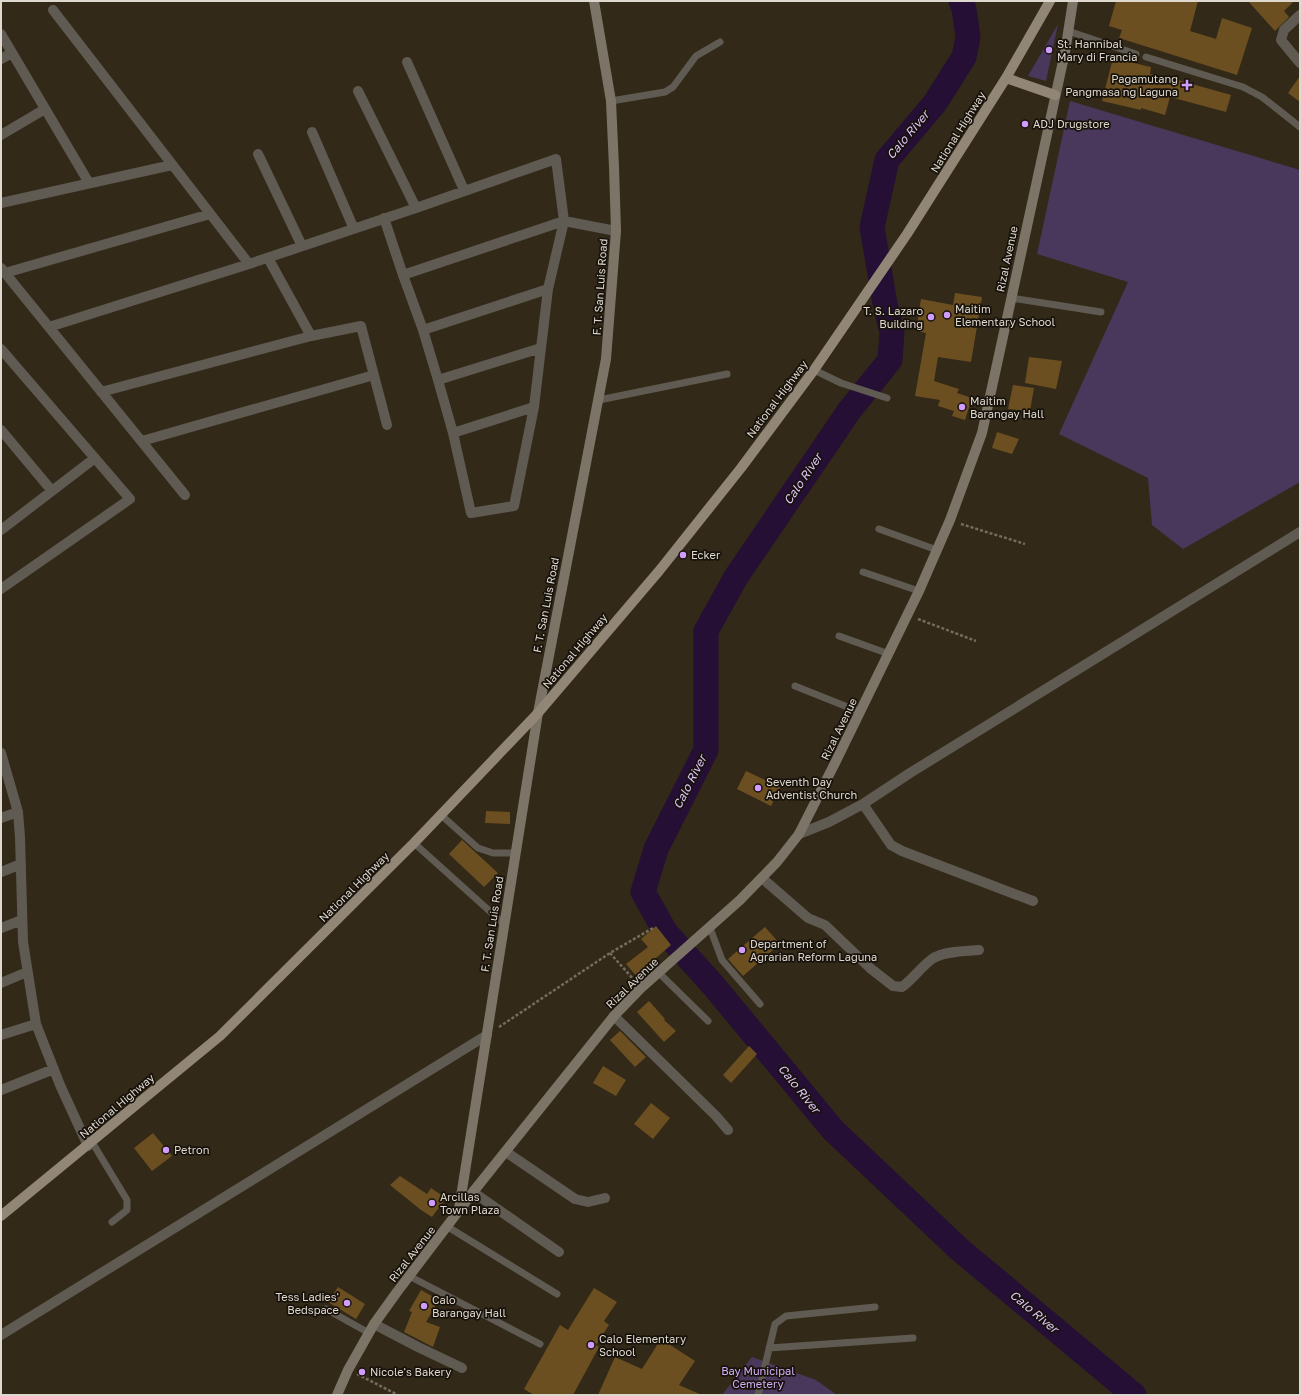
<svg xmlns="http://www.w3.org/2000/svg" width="1301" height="1396" font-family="'Golos Text',sans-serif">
<rect width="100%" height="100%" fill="#332918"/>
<path fill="#4a375c" d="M1058,24L1046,81L1028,76Z
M1070,101L1300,170V482L1183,549L1152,525L1148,478L1059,434L1128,282L1037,254Z
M752,1357L816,1380L837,1395H722Z"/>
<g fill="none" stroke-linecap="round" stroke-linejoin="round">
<path stroke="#250f35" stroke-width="25" d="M961,1L964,9L968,37L964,57L935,103L887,160L872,227L885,304L892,332L890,360L849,411L736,577L706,631V750L656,849L643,892L666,933L713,985L833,1130L959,1249L1134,1395"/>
</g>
<path fill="#6b4f20" d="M1116,1H1198L1190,31L1216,39L1222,18L1252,28L1237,75L1119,38L1122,30L1109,26Z
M1248,1H1294L1284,11L1289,17L1275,31Z
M1113,58L1151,67L1150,74L1178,81V80L1231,95L1226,112L1170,97L1165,115L1141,108V110L1102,101Z
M1300,76V102L1288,93Z
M955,293L982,297L971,362L938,357L934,381L959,389L957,393L972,398L965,420L952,416L954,411L938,406L940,400L915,396L926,333L916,331L921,299L953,305Z
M1029,357L1062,361L1056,389L1025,383Z
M1013,385L1034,388L1030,411L1008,409Z
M997,432L1019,439L1012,454L992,448Z
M746,771L780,787L771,806L737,789Z
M486,811L510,812V824L485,823Z
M462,840L498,873L484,887L449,854Z
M656,926L671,945L649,964L653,968L639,979L626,964L648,947L641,939Z
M765,927L780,944L743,976L728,959Z
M649,1001L665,1019L664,1020L676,1031L664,1042L637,1012Z
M620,1031L646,1057L635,1067L610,1040Z
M749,1046L757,1054L731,1083L723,1075Z
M603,1066L626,1080L616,1096L593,1083Z
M651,1103L670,1118L653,1139L634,1124Z
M153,1133L172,1156L152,1171L134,1148Z
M400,1176L427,1194L431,1188L446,1198L432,1217L421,1210L390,1185Z
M338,1287L365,1304L356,1319L328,1302Z
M594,1288L617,1302L604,1321L609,1325L596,1345L599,1347L573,1395H534L524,1389L560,1325L568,1330Z
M421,1290L439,1300L426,1322L440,1327L433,1347L404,1332L412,1312L409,1311Z
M661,1339L695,1361L679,1385L702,1395H598L615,1357L642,1369Z"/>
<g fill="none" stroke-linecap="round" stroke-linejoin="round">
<path stroke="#746c5d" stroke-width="2.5" stroke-dasharray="3 2" stroke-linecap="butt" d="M961,524L1025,544
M918,619L976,641
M610,953L634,980
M499,1027L610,953L653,928
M357,1374L398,1395"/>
<path stroke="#5f5a52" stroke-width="7" d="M1068,31L1136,54
M1146,57L1243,87L1262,97L1300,127
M611,101L665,92L673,87L696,56L720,42
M1011,298L1101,312
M814,370L841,383L887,398
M599,400L727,374
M879,529L937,550
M863,572L919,591
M839,636L889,654
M795,686L860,712
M441,815L478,848L493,853H515
M414,843L504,924
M710,928L722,960L760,1004
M659,973L708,1021
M92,1142L127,1200V1210L112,1222
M448,1227L557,1294
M409,1276L540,1344
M326,1309L369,1333
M769,1348L913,1338
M758,1395L775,1324L786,1316L875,1307"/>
<path stroke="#5f5a52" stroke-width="10" d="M53,10L249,264
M1300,15L1284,30L1281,40L1300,63
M1,34L89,183
M1,59L12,53
M407,62L464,190
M358,91L416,208
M312,132L354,229
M1,135L45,109
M258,154L302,246
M1,203L172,165
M268,258L311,336
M1,268L185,495
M5,273L210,214
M403,275L564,221L616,231
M49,327L249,264L416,208L556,159L564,221L548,289L534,407L514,506L471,513L453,433L438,380L423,330L403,275L384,218
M423,330L548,289
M1,349L130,499L1,589
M438,380L541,348
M101,392L311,336L361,326L387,425
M1,430L52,491
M453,433L534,407
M142,441L374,375
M1,530L95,458
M1,753L18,812L20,837L23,942L36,1024L60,1085L88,1146
M863,804L891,845L902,851L1033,901
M1,818L18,812
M799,834L829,822L863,804L910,773L1300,532
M1,872L21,864
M762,878L808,918L825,925L870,968L893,986L902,987C913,979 921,967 932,959C943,951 966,951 979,950
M1,928L22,920
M1,983L27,972
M614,1016L716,1116L728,1130
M1,1035L36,1024
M1,1090L54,1069
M506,1152L575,1199L588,1202L605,1198
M473,1192L559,1252
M374,1324L418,1347L462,1368
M1,1335L487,1035"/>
<path stroke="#7c7467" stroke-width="10" d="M459,1209L538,713L606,359L616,231L614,167L611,101L594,1
M337,1395L348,1370L374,1324L397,1292L473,1192L614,1016L641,988L740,900L777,862L799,834L835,763L919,591L950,520L982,433L1065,52L1073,1"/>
<path stroke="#928777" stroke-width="10" d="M1006,78L1055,95
M1,1216L220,1036L414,843L538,713L659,571L741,468L814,370L907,234L1006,78L1050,1"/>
</g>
<g fill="#d09dfe" stroke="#17120b" stroke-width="1.5">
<circle cx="1049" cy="50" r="4"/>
<path d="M1185 79h4v4h4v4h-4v4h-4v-4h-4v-4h4z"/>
<circle cx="1025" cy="124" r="4"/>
<circle cx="947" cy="315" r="4"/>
<circle cx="931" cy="317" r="4"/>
<circle cx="962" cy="407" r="4"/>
<circle cx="683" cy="555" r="4"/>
<circle cx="758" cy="788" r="4"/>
<circle cx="742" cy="950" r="4"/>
<circle cx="166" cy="1150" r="4"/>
<circle cx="432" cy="1203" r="4"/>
<circle cx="347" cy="1303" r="4"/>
<circle cx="424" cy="1306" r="4"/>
<circle cx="591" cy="1345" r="4"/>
<circle cx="362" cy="1372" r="4"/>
</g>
<g text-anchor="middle" stroke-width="3.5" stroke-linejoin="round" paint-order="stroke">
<g font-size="11" fill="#dfd8ce" stroke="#17120b" text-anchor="start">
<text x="1057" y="48">St. Hannibal<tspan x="1057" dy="13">Mary di Francia</tspan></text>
<text x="1178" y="83" text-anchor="end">Pagamutang<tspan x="1178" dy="13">Pangmasa ng Laguna</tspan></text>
<text x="1033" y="128">ADJ Drugstore</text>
<text x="955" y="313">Maitim<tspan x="955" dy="13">Elementary School</tspan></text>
<text x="923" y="315" text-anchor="end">T. S. Lazaro<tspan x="923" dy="13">Building</tspan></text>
<text x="970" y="405">Maitim<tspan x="970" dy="13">Barangay Hall</tspan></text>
<text x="691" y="559">Ecker</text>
<text x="766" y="786">Seventh Day<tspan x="766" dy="13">Adventist Church</tspan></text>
<text x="750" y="948">Department of<tspan x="750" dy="13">Agrarian Reform Laguna</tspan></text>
<text x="174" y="1154">Petron</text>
<text x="440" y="1201">Arcillas<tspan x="440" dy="13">Town Plaza</tspan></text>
<text x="339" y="1301" text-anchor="end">Tess Ladies'<tspan x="339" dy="13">Bedspace</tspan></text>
<text x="432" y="1304">Calo<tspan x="432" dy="13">Barangay Hall</tspan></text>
<text x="599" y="1343">Calo Elementary<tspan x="599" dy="13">School</tspan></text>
<text x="370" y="1376">Nicole's Bakery</text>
</g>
<g font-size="11" fill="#dfd8ce" stroke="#17120b">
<text transform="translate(958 132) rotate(-58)" y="4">National Highway</text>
<text transform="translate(1007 259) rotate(-78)" y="4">Rizal Avenue</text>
<text transform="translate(600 287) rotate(-86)" y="4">F. T. San Luis Road</text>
<text transform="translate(777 399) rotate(-53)" y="4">National Highway</text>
<text transform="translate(546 605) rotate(-79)" y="4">F. T. San Luis Road</text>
<text transform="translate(575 651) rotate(-50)" y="4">National Highway</text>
<text transform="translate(839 729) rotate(-64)" y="4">Rizal Avenue</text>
<text transform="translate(354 887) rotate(-45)" y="4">National Highway</text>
<text transform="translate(492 924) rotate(-81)" y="4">F. T. San Luis Road</text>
<text transform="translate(632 983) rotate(-44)" y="4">Rizal Avenue</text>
<text transform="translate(117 1106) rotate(-40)" y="4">National Highway</text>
<text transform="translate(412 1254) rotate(-52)" y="4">Rizal Avenue</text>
</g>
<g font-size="11" fill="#d2aef4" stroke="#17120b">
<text x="758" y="1375">Bay Municipal<tspan x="758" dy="13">Cemetery</tspan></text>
</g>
<g font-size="12" font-style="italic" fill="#dfc3fb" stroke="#17120b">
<text transform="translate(908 135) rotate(-50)" y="4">Calo River</text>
<text transform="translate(803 479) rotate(-56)" y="4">Calo River</text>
<text transform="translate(690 782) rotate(-63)" y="4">Calo River</text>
<text transform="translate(799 1089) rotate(51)" y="4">Calo River</text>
<text transform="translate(1034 1312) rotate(40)" y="4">Calo River</text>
</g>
</g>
<rect width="1301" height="1396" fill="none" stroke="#dfd8ce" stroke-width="4"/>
</svg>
